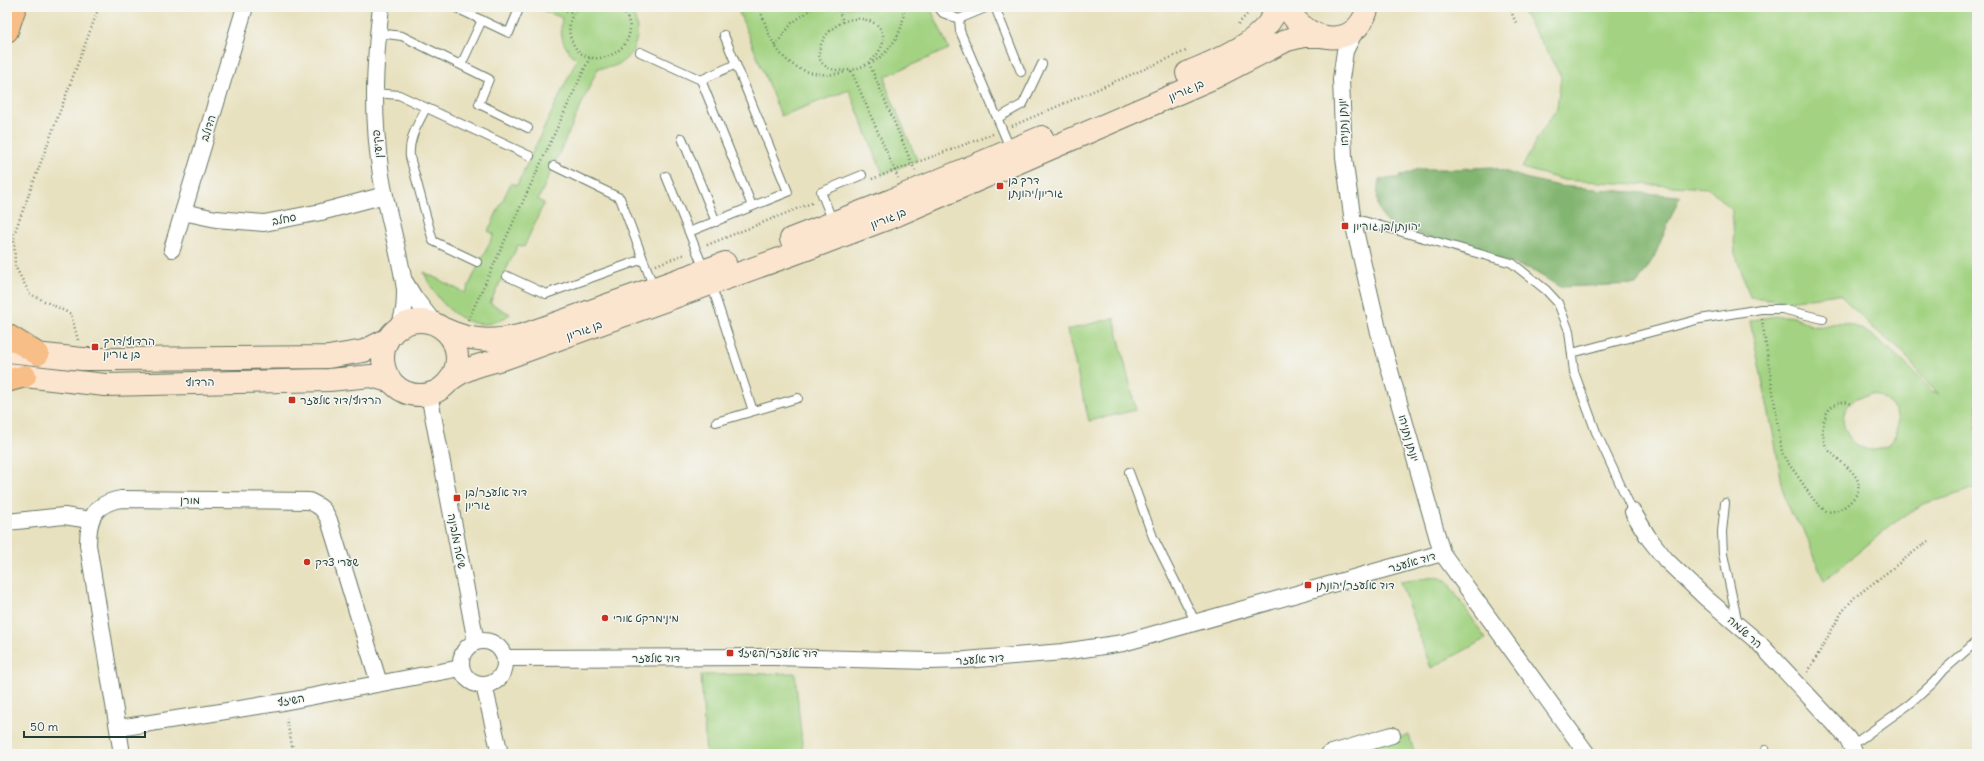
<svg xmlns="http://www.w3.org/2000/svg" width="1984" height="761" font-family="Delius,'Playpen Sans Hebrew',sans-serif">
<rect width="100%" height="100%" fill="#f6f6f2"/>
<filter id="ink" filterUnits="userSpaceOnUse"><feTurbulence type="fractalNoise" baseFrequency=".025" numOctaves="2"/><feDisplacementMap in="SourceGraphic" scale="8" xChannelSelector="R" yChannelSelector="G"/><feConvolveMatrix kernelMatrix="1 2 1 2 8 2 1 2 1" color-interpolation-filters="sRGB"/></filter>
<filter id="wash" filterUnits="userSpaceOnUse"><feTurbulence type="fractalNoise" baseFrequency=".012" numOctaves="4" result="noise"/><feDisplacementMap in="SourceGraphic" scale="16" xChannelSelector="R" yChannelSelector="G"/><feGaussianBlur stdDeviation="0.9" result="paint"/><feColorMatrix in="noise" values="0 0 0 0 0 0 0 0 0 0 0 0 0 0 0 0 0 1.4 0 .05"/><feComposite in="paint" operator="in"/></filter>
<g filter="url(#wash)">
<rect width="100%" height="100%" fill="#e8e1bf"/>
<path fill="#a3d382" stroke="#61885b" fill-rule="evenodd" d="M535,7H629C648,33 632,71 598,68L538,200L544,203L524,247L518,245L490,303L510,314C474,342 437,306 424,272L465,293L494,234L488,231L511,183L517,185L577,59C563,48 559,36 562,18Z
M737,7H930L949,49L886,76V86L917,160L883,174L849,90L781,116Z
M1520,7H1977V429L1974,427L1977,430L1976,487L1955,495L1923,504L1891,525L1824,581L1804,530L1790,513L1783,490L1775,443L1750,321C1764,318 1782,313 1796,318C1802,320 1807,324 1813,326C1824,328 1836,321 1846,323C1878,332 1910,369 1932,391L1939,394L1929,385L1901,351L1871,326L1839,294L1788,301L1750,297L1735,253L1732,210L1709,188L1564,180L1522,168L1537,139L1557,108L1561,76ZM1872,394C1877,396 1883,397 1886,400C1898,408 1902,426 1894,438C1867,474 1820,420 1857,398C1861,396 1868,395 1872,394Z
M1114,318L1136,410L1089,421L1067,330Z
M1435,577L1446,580L1486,639L1431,668L1400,582Z
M795,673L803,754H706L701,675Z
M1409,735L1415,754H1365L1362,746Z"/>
<path fill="#82b570" stroke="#507952" d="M1492,167L1525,178L1559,186L1680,196L1654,257L1637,284L1560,287L1530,269L1393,226C1375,216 1376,198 1379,179L1396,178L1418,169H1453Z"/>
</g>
<g filter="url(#ink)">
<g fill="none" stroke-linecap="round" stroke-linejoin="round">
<defs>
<path id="lane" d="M454,7L509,33L519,9
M938,7L943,13L959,19L988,7
M995,7L1021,72
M959,19L960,31L1010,148
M378,33L402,36L489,79L479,104L528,128
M640,52L701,80L736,64
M461,65L482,20
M701,80L752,206
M374,93L399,95L530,156
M426,108C418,124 408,139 410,157L433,241L477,262
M998,118L1023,104L1042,64
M682,138L716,222
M554,166L620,198L654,288
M666,176L704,269
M1353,218L1512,263L1546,290L1558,303L1569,331L1574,372L1596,432L1633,512
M833,222L821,192L862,175
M689,232L788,192L724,35
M507,276L546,294L643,259
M711,284L753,411
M1572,353L1700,319L1761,309H1782L1823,319
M716,422L798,398
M1129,472L1153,537L1196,623
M1725,503L1722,532L1723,554L1738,624
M1851,746L1911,703L1933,683L1944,670L1977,641
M1765,750L1767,754"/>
<path id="street" d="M381,7C374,67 372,115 381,175C387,213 399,250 405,289C405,303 405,317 396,329
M1357,27L1345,51L1341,79L1344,158L1353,222L1378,329L1442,553L1587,754
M183,212L216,219L264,223L321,212L385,195
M172,249L245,7
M405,282L414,297L434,323
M429,394L476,642
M1633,512L1648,537L1666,560L1707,599L1759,643L1833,722L1848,739L1855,754
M7,522L64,516L90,520
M461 663a22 22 0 1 1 44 0a22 22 0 1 1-44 0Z
M505,658L774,657L930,661L965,660L1063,652L1123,643L1442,553
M484,685L500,754
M119,728L283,702L461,668
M122,754L88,545C88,519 93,504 121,499L309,501C320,506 324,509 329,520L379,683
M1329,754L1392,735"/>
<path id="secondary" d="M1287,7C1305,43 1356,52 1368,7
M1187,73C1221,58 1263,43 1278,7
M791,239L892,200L1042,137
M383 358a37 37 0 1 1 74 0a37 37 0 1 1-74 0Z
M444,329C472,342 493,342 523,335L725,263
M7,351L82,359H119L328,357L364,351L388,339
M7,374L105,385L329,380L371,376L392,382
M449,381C466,367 485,364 506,358L821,244L897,215L1213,78L1287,40L1303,36H1318"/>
<path id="primary" d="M7,31L15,7
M7,335L38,354
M7,381L25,376"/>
</defs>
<use href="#lane" stroke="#657665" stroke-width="10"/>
<use href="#street" stroke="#657665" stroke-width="18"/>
<use href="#secondary" stroke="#657665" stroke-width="24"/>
<use href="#primary" stroke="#657665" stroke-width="24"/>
<path stroke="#657665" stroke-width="2.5" stroke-dasharray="1 3" stroke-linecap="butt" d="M559,7L573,13
M578,7C571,14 568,25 570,35C582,84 656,46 620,7
M759,7C764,20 768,35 776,47C790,71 819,79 846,72
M837,7L843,21
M1509,7L1517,25
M1238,24L1254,7
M775,46L792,23L814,7
M873,62C891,51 906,29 903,7
M869,63L915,171
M865,65C879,57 893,35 874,23C832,0 787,77 851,70L898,178
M850,71L866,65
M1012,126L1186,51
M872,179L993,134
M707,245L814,202
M656,265L685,254
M1762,319L1782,452C1786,462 1793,469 1799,478C1808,491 1813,503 1828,512C1838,511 1845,508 1852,500C1874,476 1835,463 1826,446C1817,428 1827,394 1852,404
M468,320L590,57
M78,340L71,314L30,294L15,266L14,234L99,7
M1808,672L1842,612L1855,597L1928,541
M286,718L294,754"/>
<use href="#lane" stroke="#fff" stroke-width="8"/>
<use href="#street" stroke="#fff" stroke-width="16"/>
<use href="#secondary" stroke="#fce5cf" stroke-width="22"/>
<use href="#primary" stroke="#f7be87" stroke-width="22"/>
</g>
</g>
<g fill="#c8321e" stroke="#f6f6f2" stroke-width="1.5">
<rect x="996" y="182" width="8" height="8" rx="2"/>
<rect x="1341" y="222" width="8" height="8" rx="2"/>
<rect x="91" y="343" width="8" height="8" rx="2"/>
<rect x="288" y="396" width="8" height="8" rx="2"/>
<rect x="453" y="494" width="8" height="8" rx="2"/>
<circle cx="307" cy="562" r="4"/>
<rect x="1304" y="581" width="8" height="8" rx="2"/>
<circle cx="605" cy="618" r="4"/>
<rect x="726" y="649" width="8" height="8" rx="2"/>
</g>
<g text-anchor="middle" stroke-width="3" stroke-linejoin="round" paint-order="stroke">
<g font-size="11" fill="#1f3d34" stroke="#f6f6f2">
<text transform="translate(1186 90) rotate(-24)" y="4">בן גוריון</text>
<text transform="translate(1343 122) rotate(-93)" y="4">יונתן נתניהו</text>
<text transform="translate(208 128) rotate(-73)" y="4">הדולב</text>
<text transform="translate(377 144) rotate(-96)" y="4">פקיעין</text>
<text transform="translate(888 218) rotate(-22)" y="4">בן גוריון</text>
<text transform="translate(284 219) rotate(-11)" y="4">סחלב</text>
<text transform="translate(584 330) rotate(-20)" y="4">בן גוריון</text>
<text transform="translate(200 382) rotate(-1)" y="4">הרדוף</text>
<text transform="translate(1409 438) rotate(74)" y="4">יונתן נתניהו</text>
<text x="190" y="504">מורן</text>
<text transform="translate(457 541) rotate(79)" y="4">שיטה מלבינה</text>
<text transform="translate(1412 562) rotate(-16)" y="4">דוד אלעזר</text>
<text transform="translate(1745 632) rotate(42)" y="4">הר שלמה</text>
<text x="656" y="662">דוד אלעזר</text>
<text transform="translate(980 659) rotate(-4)" y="4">דוד אלעזר</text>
<text transform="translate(291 700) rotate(-10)" y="4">השיזף</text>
</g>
<g font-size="11" fill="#1f3d34" stroke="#f6f6f2" text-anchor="start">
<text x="1008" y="184">דרך בן<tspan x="1008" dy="13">גוריון/יהונתן</tspan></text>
<text x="1353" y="230">יהונתן/בן גוריון</text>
<text x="103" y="345">הרדוף/דרך<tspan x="103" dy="13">בן גוריון</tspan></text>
<text x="300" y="404">הרדוף/דוד אלעזר</text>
<text x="465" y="496">דוד אלעזר/בן<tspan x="465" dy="13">גוריון</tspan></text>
<text x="315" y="566">שערי צדק</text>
<text x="1316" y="589">דוד אלעזר/יהונתן</text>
<text x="613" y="622">מינימרקט אורי</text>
<text x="738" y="657">דוד אלעזר/השיזף</text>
</g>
</g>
<rect width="1984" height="761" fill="none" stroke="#f6f6f2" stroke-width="24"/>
<path d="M24 731v6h121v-6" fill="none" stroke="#1f3d34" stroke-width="2"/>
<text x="30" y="731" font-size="12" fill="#1f3d34" stroke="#f6f6f2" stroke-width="3" paint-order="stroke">50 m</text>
</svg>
